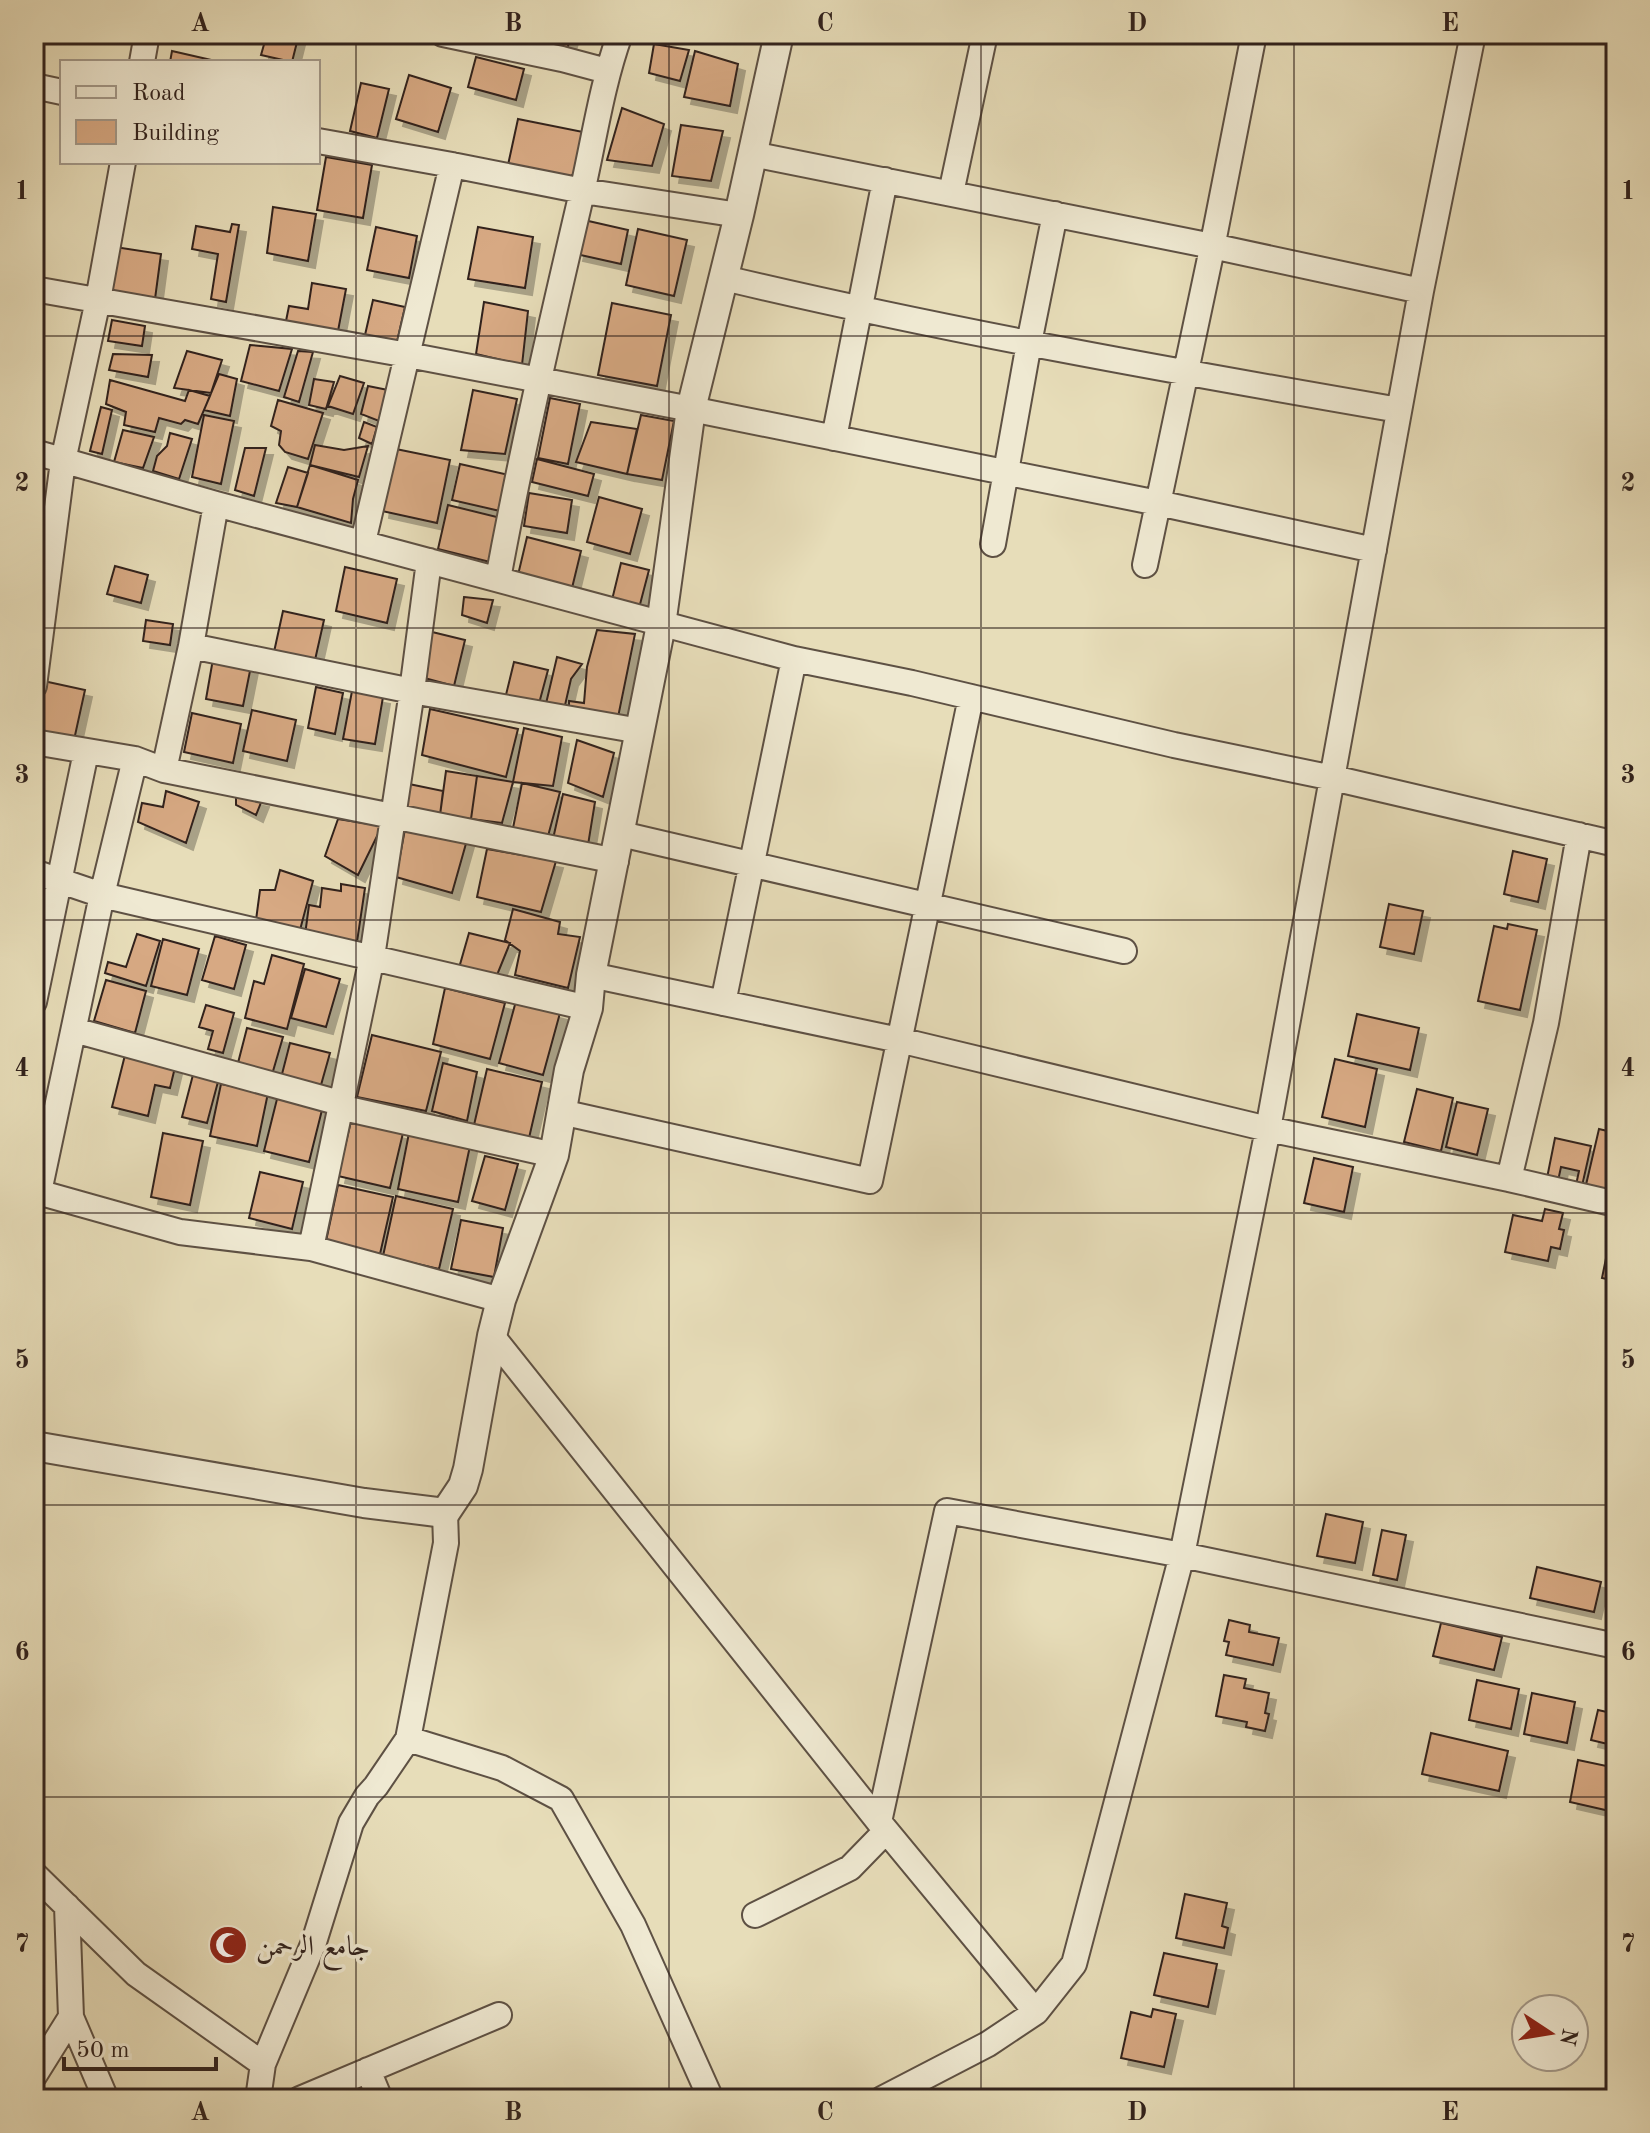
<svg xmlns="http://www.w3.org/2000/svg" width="1650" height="2133" font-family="'Old Standard TT',Amiri,serif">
<defs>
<filter id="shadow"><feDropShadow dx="7" dy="7" stdDeviation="0" flood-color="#0004"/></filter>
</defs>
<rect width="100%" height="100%" fill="#e7ddb9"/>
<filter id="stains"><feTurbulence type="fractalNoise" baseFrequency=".0025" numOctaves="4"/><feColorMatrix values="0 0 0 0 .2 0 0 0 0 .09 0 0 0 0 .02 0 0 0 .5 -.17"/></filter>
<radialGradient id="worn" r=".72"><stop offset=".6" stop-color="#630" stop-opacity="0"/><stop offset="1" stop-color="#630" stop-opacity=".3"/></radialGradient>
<path fill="#d7a983" stroke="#31221d" stroke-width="2" filter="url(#shadow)" d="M267,34H299L292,62L261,55Z
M534,34H572L564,58L530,46Z
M654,44L689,50L680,81L649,73Z
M172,51L220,62H170Z
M695,51L738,64L730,106L684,97Z
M476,57L524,69L516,100L468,87Z
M409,75L451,88L438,132L396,119Z
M361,83L389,89L377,138L350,131Z
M622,108L664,124L652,166L607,160Z
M518,119L583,132L573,179L508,165Z
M681,125L723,131L711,181L672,176Z
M326,157L372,165L363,218L317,210Z
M273,207L316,214L308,261L267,253Z
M584,220L628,230L621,264L576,254Z
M232,224L239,225L226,302L211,299L218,254L192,249L196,226L230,232Z
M376,227L417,236L409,278L367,270Z
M478,227L533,237L525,288L468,279Z
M638,229L687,240L674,296L626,285Z
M115,247L161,254L155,299L108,292Z
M312,283L346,289L338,331L286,321L289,306L308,309Z
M373,300L405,307L397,342L365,335Z
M484,302L528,311L522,365L476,354Z
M612,303L671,315L657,386L598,375Z
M112,320L145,326L142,346L108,341Z
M250,345L292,349L279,391L241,381Z
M187,351L222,360L211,393L174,388Z
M298,351L313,352L299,402L284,397Z
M113,354L152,355L148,377L109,370Z
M219,374L237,379L230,416L204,410Z
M340,376L364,383L353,414L328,406Z
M314,379L334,382L326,409L309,405Z
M110,380L185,401L189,390L210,396L198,424L185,420L181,424L159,418L155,432L124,425L126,412L106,404Z
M368,386L388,390L379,421L361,414Z
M473,390L517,399L505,454L461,450Z
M550,398L580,404L568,464L538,458Z
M278,400L323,413L308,459L285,452L279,445L281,431L271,426Z
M101,407L112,410L102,454L90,451Z
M204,415L234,421L221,484L192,477Z
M641,415L674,421L662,480L627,474Z
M364,422L377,427L372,444L359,438Z
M591,422L637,429L627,474L576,462Z
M123,430L154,437L143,468L114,462Z
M170,433L192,439L179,479L153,471L157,456L167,446Z
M315,445L344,450L368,446L359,477L310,465Z
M245,448H266L254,496L235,490Z
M391,448L450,460L437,523L382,511Z
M537,459L594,474L588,496L532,482Z
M460,464L509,475L500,511L452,500Z
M310,465L358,480L353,499L351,523L297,507Z
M288,467L308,473L297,507L276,503Z
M529,493L572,500L567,533L524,526Z
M599,497L642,509L630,554L587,542Z
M448,505L509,520L498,564L438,549Z
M527,537L581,551L572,588L518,575Z
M621,563L649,570L638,612L611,604Z
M115,566L148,575L141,603L107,594Z
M345,567L397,579L387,623L336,611Z
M464,597L493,600L487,623L462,615Z
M283,611L324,620L315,660L274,652Z
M146,620L173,624L170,645L143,641Z
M597,630L635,634L616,727L569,714V701L584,703L587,667Z
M428,631L465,640L454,686L417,676Z
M557,657L582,664L571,679L563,714L544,712Z
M213,659L251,666L243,706L206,699Z
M514,662L548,670L537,711L504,703Z
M39,680L85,690L74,740L34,732V706Z
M316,687L343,693L335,734L308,728Z
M352,691L383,697L375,744L343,739Z
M430,709L518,729L506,777L422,755Z
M252,710L296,720L287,761L243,751Z
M192,713L241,724L233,763L184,752Z
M524,728L562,737L553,786L513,782Z
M577,740L614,753L603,797L568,783Z
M446,771L477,776L471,819L440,815Z
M477,776L513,782L502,823L471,819Z
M522,783L560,792L548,836L513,828Z
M409,784L443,791L440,815L403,808Z
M166,791L199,802L186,843L138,822L142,803L163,807Z
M563,794L595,802L588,845L553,839Z
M236,795L262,800L256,815L236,805Z
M338,819L382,826L358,875L325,856Z
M405,829L467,840L452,893L396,877Z
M487,849L556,861L541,912L477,897Z
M1513,851L1547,859L1538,902L1504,894Z
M280,870L313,881L300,930L256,920L260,890H275Z
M341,884L365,888L357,942L305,935L309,905L320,907L322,888L341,891Z
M1389,904L1423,911L1414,954L1380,947Z
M513,909L560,922L558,934L580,937L568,988L515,975L520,951L505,940Z
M1508,924L1537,930L1520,1010L1478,1001L1494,926L1507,929Z
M469,933L510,943L497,975L459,968Z
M137,934L160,941L146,986L105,973L108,962L126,967Z
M215,936L246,945L234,989L202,980Z
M163,939L199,949L187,995L151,986Z
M272,955L304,964L287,1029L245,1018L254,981L264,984Z
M305,969L340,979L326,1027L291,1018Z
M106,980L146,991L135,1033L94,1021Z
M445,988L505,1003L490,1059L433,1044Z
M516,1001L560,1013L543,1075L499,1063Z
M206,1005L234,1013L223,1053L208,1049L213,1031L199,1027Z
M1357,1014L1419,1028L1410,1070L1348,1056Z
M247,1028L283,1037L271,1078L238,1063Z
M372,1035L441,1052L426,1111L357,1097Z
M290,1043L330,1053L321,1085L281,1078Z
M127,1047L177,1059L170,1088L155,1085L148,1116L112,1107Z
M1335,1059L1377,1069L1365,1127L1322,1117Z
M443,1063L477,1072L467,1121L432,1111Z
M487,1069L542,1082L529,1138L474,1125Z
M194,1071L219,1078L207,1123L182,1117Z
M221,1084L268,1093L257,1146L210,1136Z
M1417,1089L1453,1098L1441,1151L1404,1142Z
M278,1095L323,1106L309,1162L264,1151Z
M1457,1102L1488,1109L1477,1155L1446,1147Z
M351,1121L403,1133L390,1188L338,1176Z
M1599,1129L1616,1133V1158L1608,1194L1585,1189Z
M163,1133L203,1141L190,1205L151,1197Z
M409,1133L470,1146L458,1202L398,1189Z
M1555,1138L1591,1146L1582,1186L1576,1185L1579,1171L1561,1167L1558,1181L1547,1178Z
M485,1156L518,1164L505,1210L472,1201Z
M1314,1158L1353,1167L1344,1212L1304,1203Z
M260,1172L303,1182L292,1229L249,1218Z
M338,1185L393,1197L380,1254L326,1241Z
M396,1196L453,1209L439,1269L383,1256Z
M1545,1209L1563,1213L1559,1229L1564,1230L1560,1249L1551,1247L1548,1261L1505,1252L1513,1215L1542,1221Z
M1615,1214H1616V1281L1602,1278Z
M461,1220L503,1228L494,1277L451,1269Z
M1326,1514L1363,1522L1355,1563L1317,1556Z
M1382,1530L1406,1535L1397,1580L1373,1575Z
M1537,1567L1601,1582L1594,1612L1530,1598Z
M1229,1620L1250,1625L1249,1632L1279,1638L1273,1665L1226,1655L1229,1642L1224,1641Z
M1441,1623L1502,1637L1494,1670L1433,1656Z
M1224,1675L1246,1679L1244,1688L1269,1693L1265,1713L1269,1714L1265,1731L1246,1727L1247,1722L1216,1716Z
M1477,1680L1519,1689L1511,1729L1469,1720Z
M1532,1693L1575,1702L1567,1743L1524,1734Z
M1598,1710L1616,1714V1746L1591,1740Z
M1431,1733L1508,1751L1499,1791L1422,1774Z
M1578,1760L1616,1768V1801L1614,1812L1570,1802Z
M1185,1894L1227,1903L1222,1926L1228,1928L1224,1948L1176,1938Z
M1164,1953L1217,1964L1208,2007L1154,1995Z
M1153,2009L1176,2014L1164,2067L1121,2058L1131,2012L1151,2017Z"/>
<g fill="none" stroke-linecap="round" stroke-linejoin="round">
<defs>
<path id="minor" d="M443,34L562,59L607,71
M142,62L147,34
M34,86L62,92
M318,141L452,165L583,191L739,215
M752,154L1212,246L1421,291
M951,193L985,34
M724,278C947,331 1173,371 1399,410
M34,289L408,355L691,409L1158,503L1374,550
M834,438L885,180
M34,452L216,504L794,659L912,683L1174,745L1333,778L1616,844
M363,542L452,165
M993,544L1029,343L1055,214
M1145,565L1210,258L1254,34
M498,579C521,454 550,329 579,205C593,148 600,90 620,34
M191,646L412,691L640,731
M34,686L63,461L98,300L123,162
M34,742L135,759L164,770L616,861
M164,770L191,646L216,504
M621,834L1124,951
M34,872L102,895L588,1008
M591,975L899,1040L1268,1129L1509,1179L1616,1204
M34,1002L86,752
M723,1003L794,659
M74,1030L340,1103
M339,1107L554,1155
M561,1112L870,1181L971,697
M1509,1179L1546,1023L1579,835
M34,1191L180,1232L311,1248L501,1300
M39,1192L102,895L135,759
M311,1248L372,957L412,691L429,561
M492,1336L879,1822L1036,2012
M408,1739L502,1768L561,1799L633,1925L711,2099
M879,1822L947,1511L1182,1555L1616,1646
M34,1874L136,1974L263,2064
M67,1906L71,2017L106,2099
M755,1915L850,1868L886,1831
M368,2070L380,2099
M34,2076L71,2017
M258,2099L263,2064L314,1942L351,1823L367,1796L376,1786L408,1739L446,1543L445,1513
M300,2099L499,2015
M882,2099L988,2044L1036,2012L1074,1964L1182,1555L1268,1129L1421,291L1473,34"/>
<path id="tertiary" d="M34,1446L364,1503L445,1513L463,1486L468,1469L492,1336L501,1300L554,1155L569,1070L588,1008L591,975L661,625L691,409L739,215L779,34"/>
</defs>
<use href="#minor" stroke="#5e5144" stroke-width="28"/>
<use href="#tertiary" stroke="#5e5144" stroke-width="32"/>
<use href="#minor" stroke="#efe9d2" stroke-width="24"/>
<use href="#tertiary" stroke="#efe9d2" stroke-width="28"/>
</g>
<path fill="none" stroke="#31221d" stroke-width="2" stroke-opacity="0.55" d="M356,34V2099M669,34V2099M981,34V2099M1294,34V2099M34,336H1616M34,628H1616M34,920H1616M34,1213H1616M34,1505H1616M34,1797H1616"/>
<defs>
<symbol id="mosque-disc" viewBox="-11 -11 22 22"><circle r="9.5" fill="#8f2418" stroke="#efe9d2"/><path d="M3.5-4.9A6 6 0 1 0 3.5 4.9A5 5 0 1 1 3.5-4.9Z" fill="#fff"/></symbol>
</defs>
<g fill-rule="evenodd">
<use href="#mosque-disc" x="206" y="1923" width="44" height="44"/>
</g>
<g text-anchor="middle" stroke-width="7" stroke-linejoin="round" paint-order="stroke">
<g font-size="28" fill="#31221d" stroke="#efe9d2" text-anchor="start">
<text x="256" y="1955">جامع الرحمن</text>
</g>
</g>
<rect width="1650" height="2133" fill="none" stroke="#e7ddb9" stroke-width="88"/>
<rect x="60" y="60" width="260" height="104" fill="#efe9d2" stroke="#a3998a" stroke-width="2"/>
<rect x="76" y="86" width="40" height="12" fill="#efe9d2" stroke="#a3998a" stroke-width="2"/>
<text x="132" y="100" font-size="24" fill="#31221d">Road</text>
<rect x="76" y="120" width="40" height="24" fill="#d7a983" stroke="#a3998a" stroke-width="2"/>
<text x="132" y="140" font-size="24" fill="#31221d">Building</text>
<g transform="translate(1550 2033) rotate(102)"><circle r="38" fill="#efe9d2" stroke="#a3998a" stroke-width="2"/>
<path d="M0-6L14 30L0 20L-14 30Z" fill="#8f2418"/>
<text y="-12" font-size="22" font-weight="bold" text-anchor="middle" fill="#31221d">N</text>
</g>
<path d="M64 2057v12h152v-12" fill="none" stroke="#31221d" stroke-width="4"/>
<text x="76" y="2057" font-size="24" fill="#31221d" stroke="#efe9d2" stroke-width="6" paint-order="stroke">50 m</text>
<rect x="44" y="44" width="1562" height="2045" fill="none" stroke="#31221d" stroke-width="3"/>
<g font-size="26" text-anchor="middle" font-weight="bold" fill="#31221d">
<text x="200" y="31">A</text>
<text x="513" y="31">B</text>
<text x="825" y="31">C</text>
<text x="1137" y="31">D</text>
<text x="1450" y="31">E</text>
<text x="22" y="199">1</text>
<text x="1628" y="199">1</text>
<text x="22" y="491">2</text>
<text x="1628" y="491">2</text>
<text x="22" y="783">3</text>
<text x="1628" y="783">3</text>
<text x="22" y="1076">4</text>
<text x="1628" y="1076">4</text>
<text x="22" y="1368">5</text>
<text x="1628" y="1368">5</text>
<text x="22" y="1660">6</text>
<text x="1628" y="1660">6</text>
<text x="22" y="1952">7</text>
<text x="1628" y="1952">7</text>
<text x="200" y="2120">A</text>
<text x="513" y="2120">B</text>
<text x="825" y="2120">C</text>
<text x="1137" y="2120">D</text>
<text x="1450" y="2120">E</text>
</g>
<rect width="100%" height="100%" filter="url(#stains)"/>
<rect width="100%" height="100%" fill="url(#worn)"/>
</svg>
